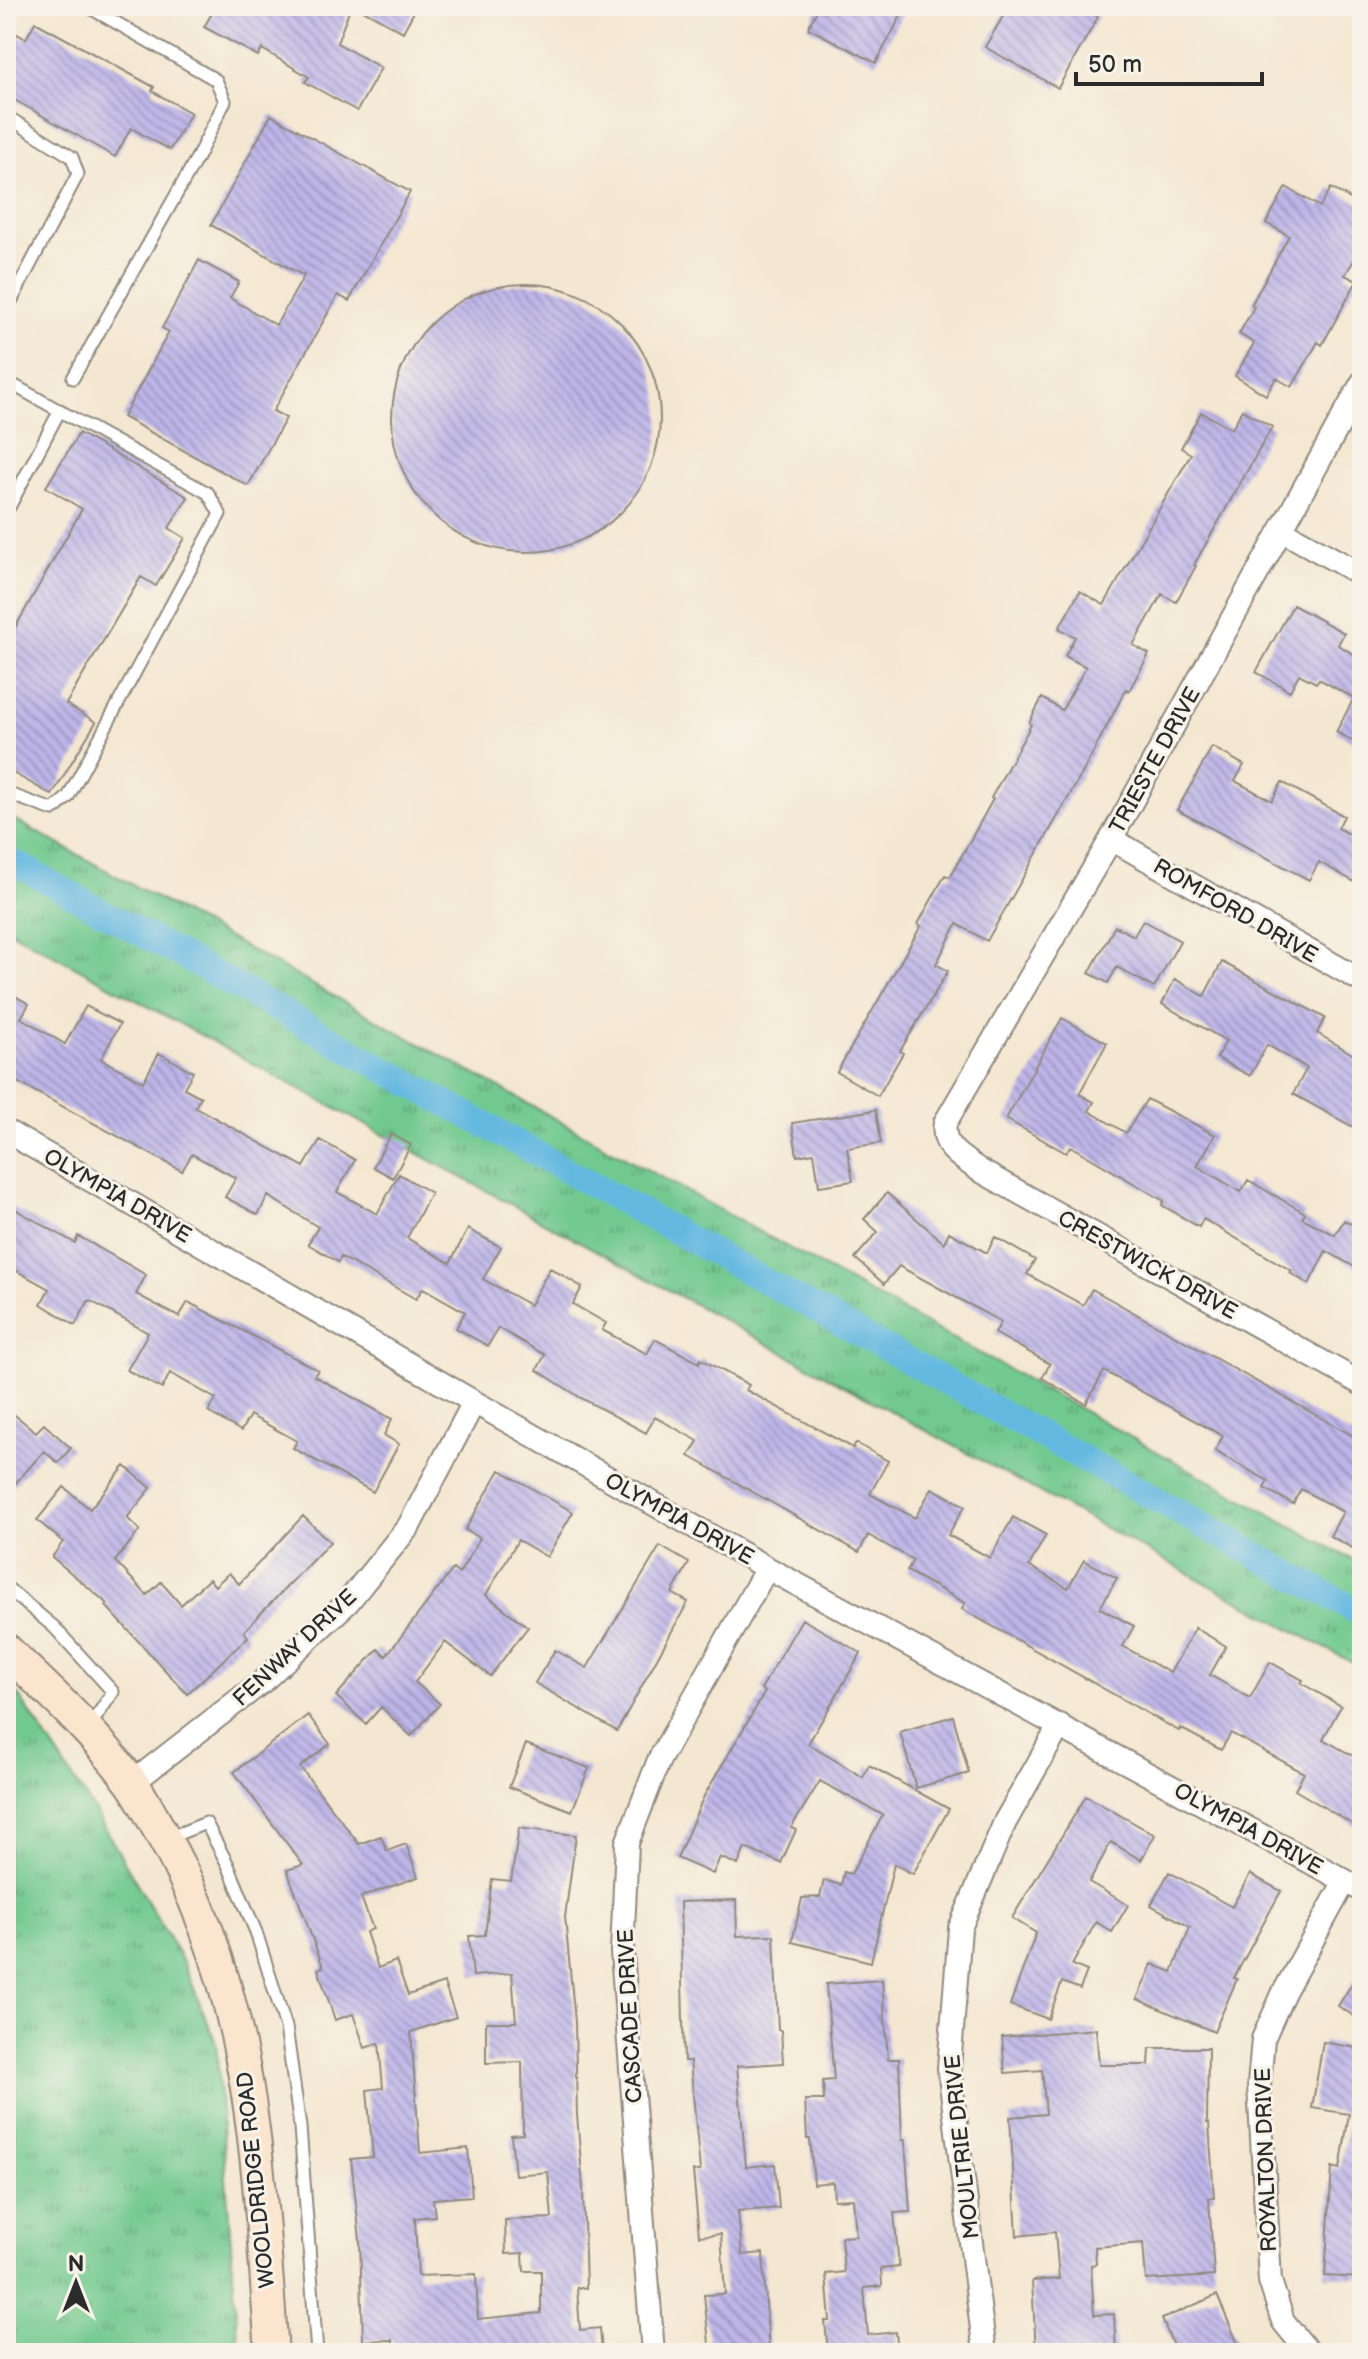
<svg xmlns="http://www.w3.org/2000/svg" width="1368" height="2359" font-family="'Balsamiq Sans',sans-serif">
<defs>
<pattern id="grass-tufts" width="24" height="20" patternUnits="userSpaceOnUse" patternTransform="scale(2)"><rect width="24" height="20" fill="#72c98f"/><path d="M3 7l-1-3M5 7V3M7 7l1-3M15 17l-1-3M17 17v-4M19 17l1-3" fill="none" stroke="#5ea375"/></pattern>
<pattern id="building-back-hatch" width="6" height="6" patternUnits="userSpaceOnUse" patternTransform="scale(2)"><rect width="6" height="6" fill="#bdb5e8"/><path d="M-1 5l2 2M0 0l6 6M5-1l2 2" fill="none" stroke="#9a93bc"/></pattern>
</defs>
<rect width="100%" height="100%" fill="#f7f3e8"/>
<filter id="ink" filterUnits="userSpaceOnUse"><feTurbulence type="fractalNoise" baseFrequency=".0125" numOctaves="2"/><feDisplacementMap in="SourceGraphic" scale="16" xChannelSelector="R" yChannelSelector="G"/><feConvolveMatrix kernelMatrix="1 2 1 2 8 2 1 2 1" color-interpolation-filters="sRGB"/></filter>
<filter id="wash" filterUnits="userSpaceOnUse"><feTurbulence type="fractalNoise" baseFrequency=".006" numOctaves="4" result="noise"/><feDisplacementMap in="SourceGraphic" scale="32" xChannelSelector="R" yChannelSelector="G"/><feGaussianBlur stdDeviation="1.8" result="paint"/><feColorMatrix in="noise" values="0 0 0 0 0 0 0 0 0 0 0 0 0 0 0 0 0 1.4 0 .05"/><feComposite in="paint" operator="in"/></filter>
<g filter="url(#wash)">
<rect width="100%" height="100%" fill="#f4e7d1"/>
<path fill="url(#grass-tufts)" stroke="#4e7a5d" stroke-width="2" d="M6,815L1362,1565V1668L6,929Z
M6,1683L15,1690L94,1810L184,1964L216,2043L239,2353H6Z"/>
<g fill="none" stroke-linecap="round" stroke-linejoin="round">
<path stroke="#63b8e0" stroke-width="26" d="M6,858L1362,1614"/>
</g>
<g id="blocks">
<path fill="url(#building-back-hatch)" d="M216,6H351L337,43L381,68L357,111L305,82L309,77L262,49L258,56L204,27Z
M356,6H417L403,32Z
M819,6H891L903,12L876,63L808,28Z
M1009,6H1078L1098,17L1058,88L985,47Z
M35,22L154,87L152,91L191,113L170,150L131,128L115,157L6,95V28L26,39Z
M271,115L410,192L349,301L338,295L273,411L286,418L248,486L123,417L169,332L162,328L199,260L239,282L230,298L276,325L304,276L211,225Z
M1286,187L1320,207L1331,188L1362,205V247L1345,275L1357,281L1322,345L1318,342L1292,387L1276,378L1266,395L1235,376L1254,343L1239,334L1254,307L1251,305L1289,236L1266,223Z
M392 418a134 134 0 1 1 268 0a134 134 0 1 1-268 0Z
M1242,410L1272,427L1194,565L1196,566L1176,602L1162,594L1133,645L1149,654L1129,691L1126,689L1084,770L987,941L957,924L936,964L948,971L900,1051L903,1053L878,1096L837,1072L921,926L918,924L945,875L950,877L993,799L991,798L1031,725L1029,723L1042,698L1062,710L1086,667L1065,656L1075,637L1059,628L1080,591L1104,605L1191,454L1181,448L1201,412L1232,429Z
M79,433L188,497L169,528L185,538L156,586L141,577L66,704L96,722L52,795L6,769V644L82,509L46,487Z
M1293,605L1344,633L1338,645L1362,659V746L1336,732L1354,698L1319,679L1316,683L1299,674L1290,691L1256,672Z
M1212,747L1244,765L1235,781L1272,801L1282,782L1344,816L1338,828L1362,841V886L1319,862L1309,880L1177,810Z
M1143,920L1180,941L1154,988L1117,967L1108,983L1089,973L1115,926L1134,936Z
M1222,962L1325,1018L1317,1033L1362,1060V1111L1353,1127L1293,1094L1307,1068L1267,1045L1250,1076L1217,1058L1226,1041L1162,1004L1175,979L1204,996Z
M6,991L29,1004L21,1018L65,1044L86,1006L120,1024L101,1059L143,1082L159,1053L193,1072L184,1088L201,1097L195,1107L304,1167L320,1140L355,1160L337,1192L377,1214L399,1174L431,1193L407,1238L450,1263L468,1229L501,1247L483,1279L530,1305L550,1268L582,1287L573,1304L606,1323L602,1330L647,1354L655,1339L699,1363L701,1359L749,1385L746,1390L853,1448L856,1443L888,1461L870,1494L915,1518L932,1488L965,1506L948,1535L990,1558L1013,1517L1046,1535L1029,1566L1068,1588L1084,1560L1117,1578L1100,1608L1134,1626L1123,1646L1170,1673L1195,1628L1226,1646L1210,1675L1250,1698L1270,1662L1303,1680L1301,1683L1341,1706L1323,1739L1362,1761V1830L1295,1790L1304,1773L1231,1733L1221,1750L1180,1728L1179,1731L962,1609L965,1603L907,1571L913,1560L868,1535L859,1552L689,1456L698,1441L655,1417L646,1433L581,1398L537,1370L545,1355L498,1328L488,1346L456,1328L465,1312L423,1288L416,1299L341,1257L338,1262L308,1244L318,1227L268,1196L258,1215L225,1197L236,1178L192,1154L182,1171L6,1076Z
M1062,1018L1107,1043L1079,1094L1094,1102L1089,1111L1126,1133L1147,1099L1215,1135L1197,1166L1241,1192L1248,1180L1305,1213L1302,1218L1335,1235L1344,1220L1362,1230V1271L1326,1251L1309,1284L1290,1273L1292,1271L1203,1219L1199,1227L1162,1205L1164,1201L1070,1146L1066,1153L1006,1119Z
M876,1110L881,1143L847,1148L853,1181L819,1186L814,1153L797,1156L792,1123Z
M391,1134L411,1145L393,1178L373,1167Z
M887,1193L944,1243L949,1232L987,1253L995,1237L1035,1260L1027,1274L1083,1305L1092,1289L1362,1441V1553L1330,1536L1343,1512L1301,1489L1293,1504L1264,1488L1268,1481L1215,1451L1223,1436L1104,1371L1086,1404L1042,1378L1050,1364L995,1333L1001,1322L899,1266L884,1284L855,1258L878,1232L864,1219Z
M6,1204L75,1243L78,1236L146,1275L136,1294L179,1317L188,1302L318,1370L314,1376L392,1419L384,1435L399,1444L373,1492L293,1448L297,1441L250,1415L241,1431L208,1412L216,1399L170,1373L162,1389L127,1370L148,1333L89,1300L75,1325L41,1304L49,1289L6,1265Z
M6,1408L36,1432L44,1424L71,1448L58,1463L44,1451L6,1494Z
M125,1466L151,1488L127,1518L140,1530L115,1561L147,1595L161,1582L181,1605L209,1579L215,1586L229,1573L239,1584L303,1516L330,1542L244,1631L248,1637L187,1694L106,1606L108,1604L52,1557L63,1542L37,1520L64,1487L90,1509Z
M500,1470L573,1512L547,1557L518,1540L486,1595L528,1627L490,1676L445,1642L415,1682L440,1704L411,1736L381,1707L366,1724L336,1696L378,1649L386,1656L453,1569L459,1574L480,1538L465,1530Z
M660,1546L689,1563L672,1593L688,1602L617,1731L535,1683L555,1650L587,1668Z
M802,1619L861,1653L808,1744L863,1777L869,1765L949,1809L913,1874L894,1864L871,1962L792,1942L802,1898L820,1897L824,1880L841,1885L844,1872L851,1874L883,1815L820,1781L791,1828L796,1830L781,1863L745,1848L738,1865L720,1857L713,1874L677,1858L704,1796L765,1692L761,1689Z
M308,1715L330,1744L300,1767L359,1844L381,1836L387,1851L406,1844L418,1877L361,1897L373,1929L366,1932L378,1968L396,1961L408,1995L444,1983L456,2017L411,2032L420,2153L468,2148L472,2196L433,2199L435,2216L415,2218L418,2276L476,2274L478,2319L541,2313V2271H524L523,2253L506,2254L505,2220L552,2218L548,2172L515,2175L511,2135L523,2134L522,2062L486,2063V2022H516L512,1973L473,1976L469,1936L485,1935L492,1879L511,1881L519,1828L576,1835L565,1917L575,2022L577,2115L583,2189L586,2288H577L580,2330L600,2328L602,2353H393V2340L363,2341L360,2240L351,2159L373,2157L367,2090L383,2088L379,2043L365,2048L353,2014L335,2020L318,1969L323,1967L287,1870L303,1865L234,1772Z
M953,1716L969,1773L916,1788L900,1732Z
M526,1744L589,1768L572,1811L509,1787Z
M1086,1796L1155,1835L1141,1860L1111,1842L1089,1882L1128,1905L1112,1932L1096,1922L1072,1965L1087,1971L1080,1989L1062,1982L1048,2019L1010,2005L1036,1933L1012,1918Z
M1169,1872L1232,1907L1250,1874L1281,1891L1234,1978L1237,1979L1214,2032L1137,1999L1152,1964L1172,1972L1190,1927L1151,1905Z
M736,1900L737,1936L774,1935L778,2030H781L783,2063L737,2066L746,2167L775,2164L779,2208L738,2211L742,2255L763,2253L769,2353H710L704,2295L725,2294L721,2234L699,2236L693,2171H700L690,2061H684L680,1902Z
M1362,1968V2021L1338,2006Z
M882,1980L888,2059H899L902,2140H905L910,2212L894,2213L899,2267L881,2269L882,2286L864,2288L868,2335L896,2332L898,2353H828L825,2321H830L826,2274L844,2272L841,2237L856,2236L853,2199L834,2200L833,2182L814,2184L810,2139H807L805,2100H824L823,2081L834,2080L826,1984Z
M1096,2029L1099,2065H1149L1150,2048H1208L1207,2123H1209L1214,2198H1209L1214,2276L1146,2280L1143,2243L1095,2247L1096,2264L1091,2265L1094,2315L1114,2314L1116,2353H1036L1032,2281L1059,2279L1055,2232L1017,2236L1010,2117L1046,2114L1042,2070L1005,2073L1002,2037Z
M1323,2042L1362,2049V2278L1325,2276L1332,2167L1340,2169L1349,2114L1312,2108Z
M1217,2295L1238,2344L1219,2353H1176L1162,2319Z"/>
</g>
</g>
<g filter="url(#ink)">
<use href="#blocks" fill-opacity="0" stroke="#90897e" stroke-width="2"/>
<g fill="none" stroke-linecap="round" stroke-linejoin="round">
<defs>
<path id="lane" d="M6,116L72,157L78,174L6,311
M73,378L198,156L225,101L216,80L87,6
M6,381L208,493L220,514L68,797L53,810L6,793
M6,513L60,410
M6,1587L54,1627L113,1692L88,1729
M168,1838L206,1823L228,1865L256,1932L286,2027L300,2127L317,2353"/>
<path id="street" d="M1362,383L1111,839L945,1123C941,1148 961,1157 979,1170L1362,1384
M1281,530L1362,575
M1111,839L1362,981
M6,1131L474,1402L767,1568L1362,1890
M132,1783L263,1681L347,1603L409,1526L474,1402
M653,2353L622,1952L627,1843L659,1760L767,1568
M985,2353L949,2068L960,1928L1005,1822L1060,1725
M1309,2353L1283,2321L1270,2281L1259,2085L1263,2039L1284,1992L1345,1881"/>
<path id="secondary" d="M6,1650C50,1692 95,1733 131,1782C142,1797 150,1814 159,1829C255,1993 258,2169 272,2353"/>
</defs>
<use href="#lane" stroke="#90897e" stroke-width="15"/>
<use href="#street" stroke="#90897e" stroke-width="26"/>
<use href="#secondary" stroke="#90897e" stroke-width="36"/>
<use href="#lane" stroke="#fff" stroke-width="11"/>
<use href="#street" stroke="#fff" stroke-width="22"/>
<use href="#secondary" stroke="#fce5cf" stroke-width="32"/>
</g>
</g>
<g text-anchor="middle" stroke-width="6" stroke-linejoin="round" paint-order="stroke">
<g font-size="22" fill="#2b2b2b" stroke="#f7f3e8">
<text transform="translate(1154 760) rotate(-61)" y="8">TRIESTE DRIVE</text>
<text transform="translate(1236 910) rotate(30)" y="8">ROMFORD DRIVE</text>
<text transform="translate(118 1195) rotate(30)" y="8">OLYMPIA DRIVE</text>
<text transform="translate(1148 1264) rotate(29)" y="8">CRESTWICK DRIVE</text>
<text transform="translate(680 1518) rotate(29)" y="8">OLYMPIA DRIVE</text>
<text transform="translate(294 1647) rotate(-43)" y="8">FENWAY DRIVE</text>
<text transform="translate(1249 1828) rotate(29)" y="8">OLYMPIA DRIVE</text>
<text transform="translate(629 2016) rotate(-93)" y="8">CASCADE DRIVE</text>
<text transform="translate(961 2147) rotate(-96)" y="8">MOULTRIE DRIVE</text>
<text transform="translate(1265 2160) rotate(-92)" y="8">ROYALTON DRIVE</text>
<text transform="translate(255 2180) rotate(-96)" y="8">WOOLDRIDGE ROAD</text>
</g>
</g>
<rect width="1368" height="2359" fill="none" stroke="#f7f3e8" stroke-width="32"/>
<g transform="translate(76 2283)" stroke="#f7f3e8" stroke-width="6" paint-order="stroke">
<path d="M0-6L14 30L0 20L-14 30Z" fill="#2b2b2b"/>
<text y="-12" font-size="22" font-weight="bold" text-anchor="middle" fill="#2b2b2b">N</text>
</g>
<path d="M1076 72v12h186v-12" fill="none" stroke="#2b2b2b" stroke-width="4"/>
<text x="1088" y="72" font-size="24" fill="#2b2b2b" stroke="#f7f3e8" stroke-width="6" paint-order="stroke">50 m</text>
</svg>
